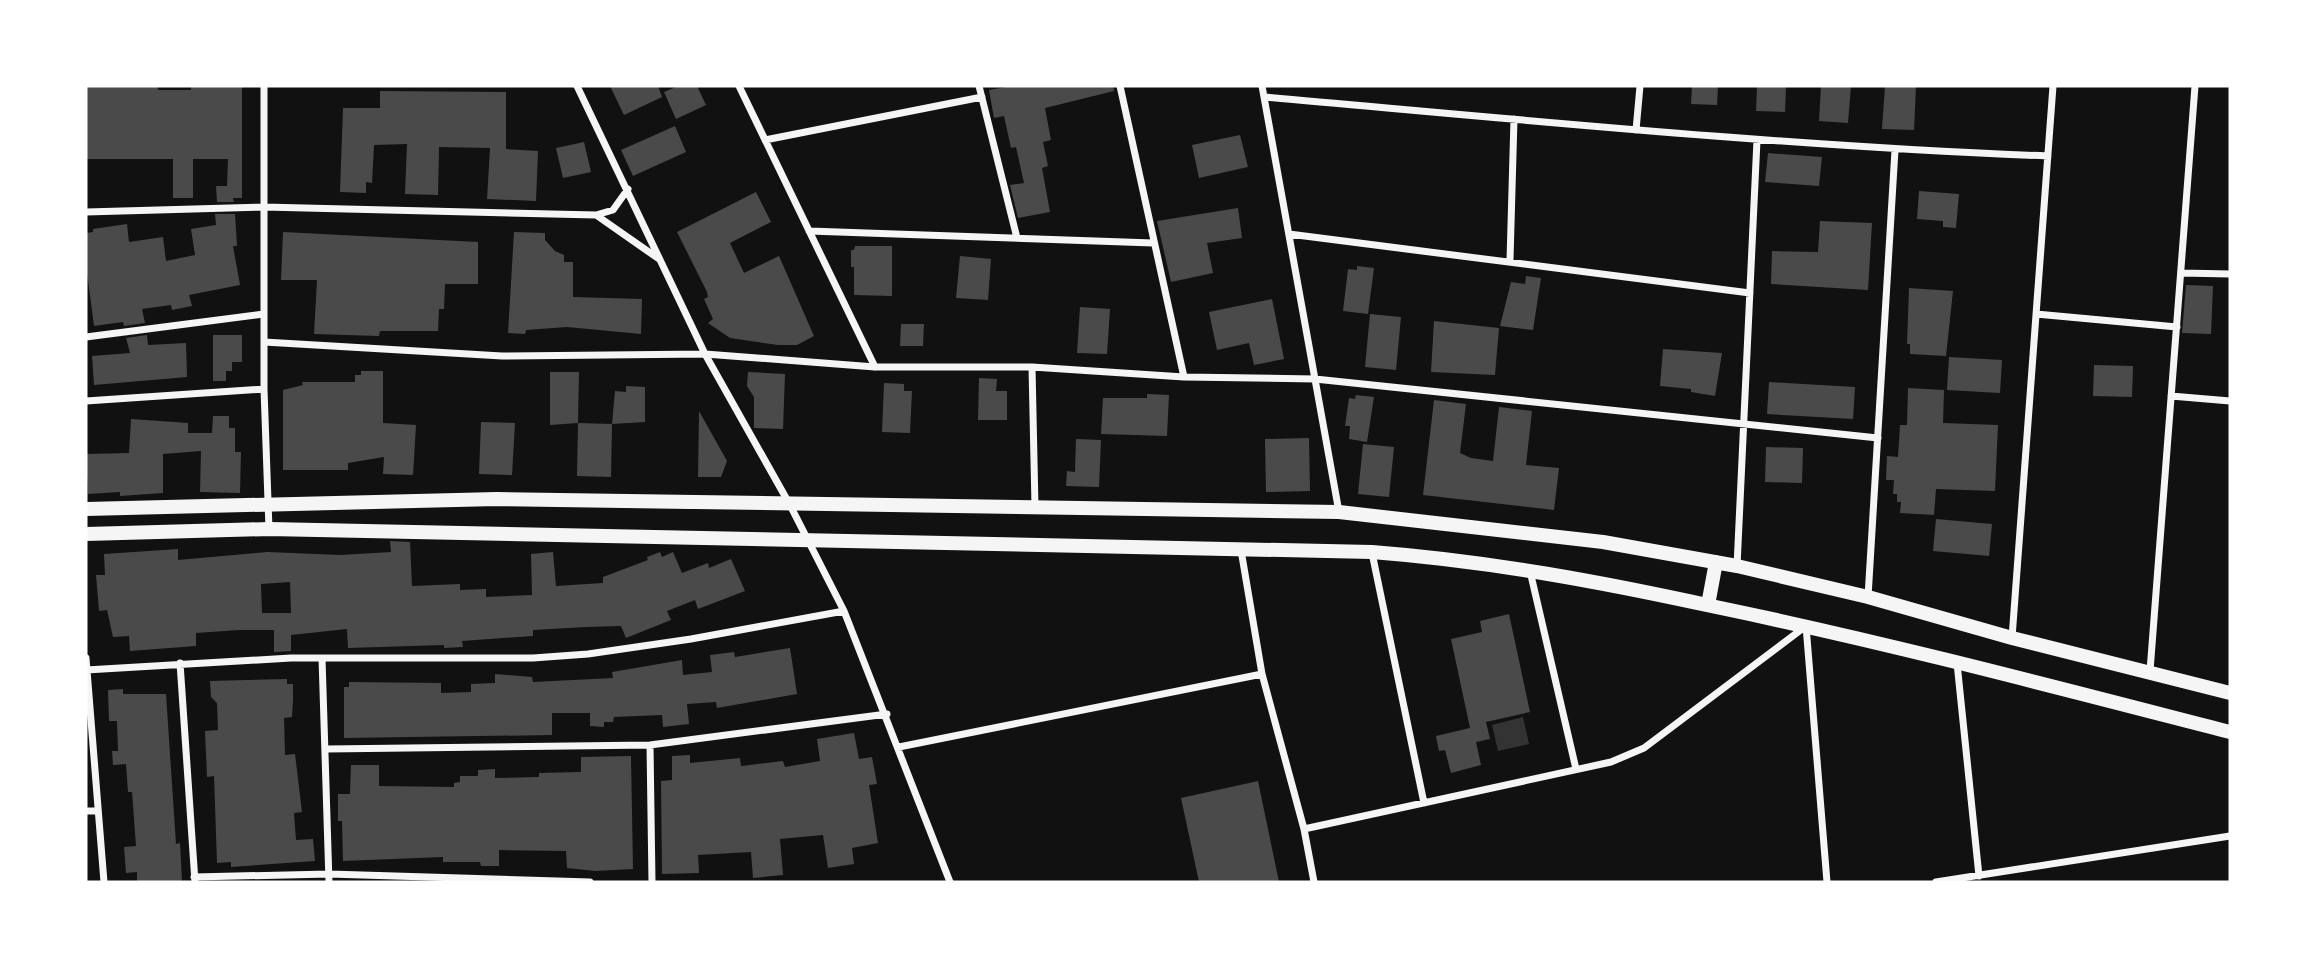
<svg xmlns="http://www.w3.org/2000/svg" width="2316" height="968" font-family="'Exo 2',sans-serif">
<rect width="100%" height="100%" fill="#111"/>
<path fill="#333" d="M1523,717L1529,744L1498,751L1492,725Z"/>
<path fill="#4a4a4a" fill-rule="evenodd" d="M86,86H158V90H191V86H242V198H233L234,202H217L216,186H227L228,159H193V198H173V159H86Z
M610,86H658L662,97L624,115Z
M678,86H697L706,105L676,119L664,92Z
M1013,86H1113L1114,91L1045,108L1051,140L1043,142L1048,166L1042,168L1050,212L1018,218L1010,185L1024,183L1016,147L1011,148L1004,116L994,118L989,90Z
M1692,86H1718L1717,105L1691,104Z
M1757,86H1786L1785,112L1756,111Z
M1821,86H1851L1848,123L1819,121Z
M1885,86H1916L1914,130L1882,129Z
M380,91L506,92V149L538,151L536,201L487,199L490,148L439,147L438,195L405,194L407,144L374,145L372,183L366,182V193L340,192L343,108H380Z
M675,126L686,152L633,176L621,150Z
M1240,135L1248,167L1199,178L1192,145Z
M584,142L591,172L563,178L556,148Z
M1768,153L1822,157L1819,186L1765,182Z
M1919,191L1959,194L1956,228L1943,227V221L1917,219Z
M756,192L771,222L730,243L744,273L779,256L814,336L797,345H778L730,338L708,323L713,319L704,299L708,297L707,292L677,232Z
M1238,208L1242,238L1207,243L1213,273L1171,282L1157,221Z
M215,214H235L237,246H233L240,285L189,295L192,306L172,310L171,305L142,309L145,323L124,326L123,322L94,326L86,265V233L93,232V229L127,224L129,242L163,237L166,261L195,255L191,229L216,225Z
M1820,221L1872,223L1868,290L1771,284L1772,251L1818,252Z
M283,232L478,242V284H445L444,309H439L438,331H380L379,336L314,334L317,280H281Z
M514,232L545,233V240L555,251L564,255V262H573V297L642,299L641,334L567,327L526,330L525,334L508,333Z
M855,246H892V296L854,295V267H851V250H854Z
M960,256L991,259L988,300L956,298Z
M1357,266L1374,268L1368,314L1343,311L1348,269L1357,270Z
M1526,276L1541,278L1533,330L1500,326L1511,282L1525,284Z
M2186,285L2213,286L2211,334L2182,333Z
M1909,288L1953,291L1946,356L1910,354V344H1907Z
M1272,299L1284,359L1254,365L1249,343L1217,350L1209,312Z
M1080,307L1110,309L1107,354L1077,353Z
M1370,314L1401,317L1396,370L1365,367Z
M1434,321L1499,328L1495,375L1431,372Z
M901,324H924L923,346H900Z
M147,335L148,345L186,343L187,377L94,385L92,356L130,353L126,338Z
M213,335H242V362H232V371H226V381H213Z
M1663,349L1722,353L1715,396L1691,392V389L1660,386Z
M1949,357L2002,360L2000,393L1947,390Z
M2094,365L2133,366L2132,397L2093,396Z
M361,371H383V423L416,425L413,475L383,474L384,457L348,463V470H283V390L303,385L302,382H355V375H361Z
M550,372H579L578,423L550,425Z
M748,372L785,374L783,429L754,428V397L747,386Z
M979,378L997,379L996,391H1007V420H978Z
M1769,382L1855,387L1853,419L1767,414Z
M884,383L904,384V391H912L910,433L882,432Z
M626,386L645,387V422L612,424L615,391L626,392Z
M1908,388L1944,390L1943,423L1998,425L1995,491L1936,489L1934,515L1900,513L1901,502H1897V494H1893L1894,480H1886L1887,456L1898,457L1900,425H1907Z
M1147,394L1169,395L1167,436L1101,434L1103,398H1147Z
M1356,395L1374,397L1367,442L1349,439L1350,426H1345L1349,398L1355,399Z
M1434,400L1466,404L1460,453L1471,458L1493,461L1499,407L1532,411L1526,465L1559,468L1554,510L1423,495Z
M699,411L727,461L721,477H698Z
M213,416H229V428H235V452H241L240,493L200,492L201,451L163,454V493L120,496V492L88,494L86,454L129,453L131,419L188,423V433H212Z
M481,422L515,423L512,475L479,474Z
M578,423L612,424L611,477L577,476Z
M1309,438L1310,491L1266,492L1265,439Z
M1076,439L1101,440L1099,487L1066,486L1067,471L1075,472Z
M1363,444L1394,447L1389,497L1358,494Z
M1766,447L1803,448L1802,483L1765,482Z
M1936,519L1992,524L1989,556L1933,551Z
M390,541L410,542L412,586L460,584V590L486,589V597L532,595L531,554L553,552L556,586L603,583V577L648,560L647,557L660,552L662,557L673,552L682,573L708,563L709,568L731,559L745,591L698,609L695,600L667,611L671,620L626,638L621,626L586,627L533,630V636L462,641L463,647L444,648V645L348,648L347,629L291,635V651L274,652V630H239L196,633V646L130,651L129,636L113,637L107,610L99,611L96,575H105L104,554L178,549V560L267,552L341,555L391,552ZM290,582L291,613H262L261,584Z
M1509,614L1530,712L1486,722L1490,739L1476,742L1481,765L1451,773L1445,750L1439,751L1436,736L1470,728L1451,639L1482,632L1480,621Z
M790,648L797,694L717,708L716,702L687,704L689,724L663,727L662,715L614,717L613,722H604V727L590,726V713H552V735L344,738V687H349V682L441,683V693L471,692V684L495,683V674L532,677L533,682L613,678L612,672L682,660L683,675L712,672L710,655L734,652L735,657Z
M287,679V684H293V700L292,717L284,718L285,755L295,754L302,812L294,813L296,840L313,839L315,861L231,867V862L217,863L214,776L207,777L205,731L218,730L217,703L211,697L210,681Z
M123,689V694H166L176,844L180,843L182,882H137V872L126,873L124,847L136,846L132,792H128L126,764L113,765L112,751H118L117,721H109L108,690Z
M854,733L859,759L872,757L877,784L869,785L878,843L852,848L854,864L828,868L823,835L780,839L783,875L753,878L751,852L698,855L699,873L662,874L661,781L672,780V756L690,755V763L740,758L741,766L783,761L785,767L820,761L817,739Z
M631,756L633,869L595,871L567,868L566,851L499,850V866H481L480,862H443V857L343,861L342,821H338V794H350L351,765H379V786L454,787V783L460,782V776H478V770L495,769V778L539,777V773L581,772V757Z
M1258,781L1279,882H1199L1181,798Z"/>
<g fill="none" stroke-linecap="round" stroke-linejoin="round">
<path stroke="#f5f5f5" stroke-width="7" d="M264,86V389L269,529
M577,86L705,354L790,505L844,611L950,882
M739,86L875,367
M979,86L1017,238
M1120,86L1184,377
M1262,86L1339,512
M1264,97C1525,120 1786,146 2048,156
M1636,130L1640,86
M765,140L982,97
M86,212L264,207L596,215L659,259
M596,215L613,210L628,189
M809,231L1153,243
M1289,234L1750,293
M1510,260L1514,119
M2181,273L2230,274
M2036,314L2177,327
M86,337L264,314
M264,342L502,356L705,354L875,367H1032L1184,377L1315,379L1878,438
M1032,367L1035,507
M2171,396L2230,401
M86,401L264,389
M1241,550L1262,674L1304,829L1314,882
M1372,553L1424,803
M1737,566L1757,140
M1530,571L1576,769
M1868,597L1895,150
M1806,626L1827,882
M2012,638L2053,86
M86,658L104,882
M322,658L329,882
M180,663L195,882
M1957,663L1979,876
M86,670L291,658H533L588,654L691,639L844,611
M2150,671L2195,86
M650,745L652,882
M899,747L1262,674
M327,749L650,745L887,714
M86,811H98
M1304,829L1611,762L1644,748L1806,626
M194,877L329,874L590,882
M1936,882L2230,836"/>
<path stroke="#f5f5f5" stroke-width="14" d="M86,509L497,499L1339,512L1603,542L1737,566L1868,597L2012,638L2230,693
M86,534L269,529L1372,552C1489,561 1602,582 1716,607C1889,643 2059,688 2230,732
M1708,605L1716,562"/>
</g>
<rect width="2316" height="968" fill="none" stroke="#ffffff" stroke-width="175"/>
</svg>
